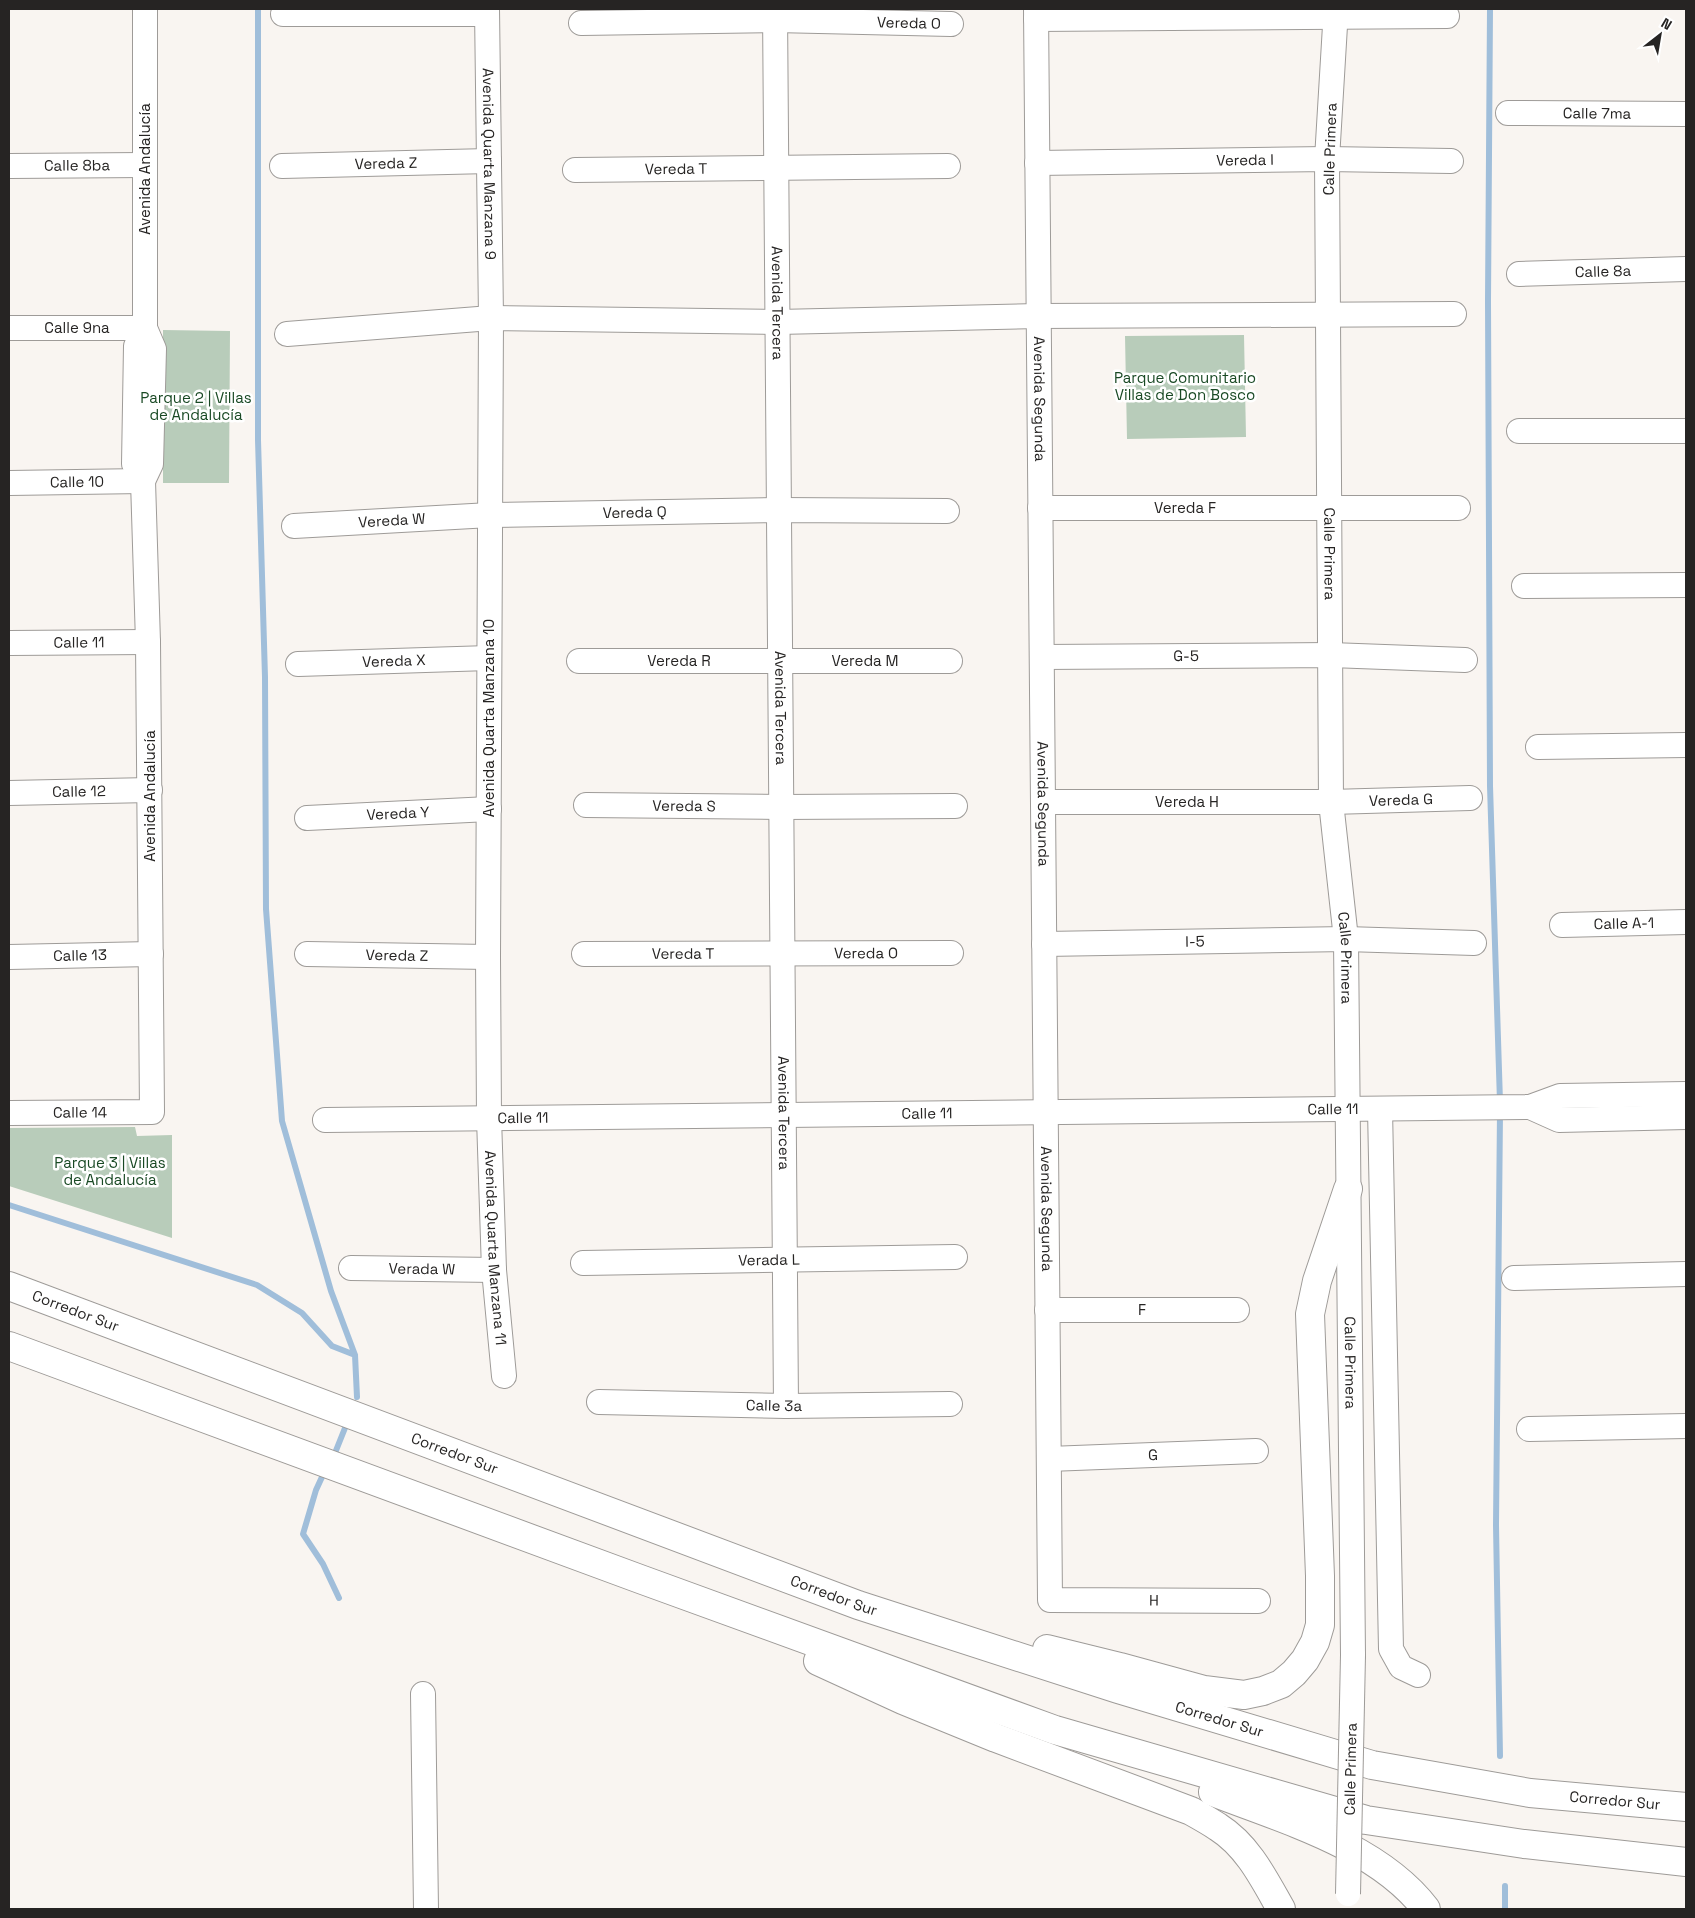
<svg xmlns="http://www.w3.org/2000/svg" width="1695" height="1918" font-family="'Space Grotesk',sans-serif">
<rect width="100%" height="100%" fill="#f9f5f1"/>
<path fill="#b8ccba" d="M163,330L230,331L229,483H163Z
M1244,335L1246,437L1127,439L1125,336Z
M135,1127L137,1136L172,1135V1238L9,1186V1128Z"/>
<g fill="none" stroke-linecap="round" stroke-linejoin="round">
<path stroke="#a0beda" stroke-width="6" d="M258,9V440L265,677L266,909L282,1121L331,1291L355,1355L357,1397
M1490,9L1488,301L1490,786L1500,1102
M9,1205L257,1285L302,1313L332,1346L355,1355
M335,1453L347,1423
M322,1477L316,1490L303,1534L323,1564L339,1598
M1500,1756L1496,1525L1500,1112
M1505,1909V1886"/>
<defs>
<g id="minor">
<path id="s1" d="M487,9L491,318L488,957L489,1118L494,1270L504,1376"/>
<path id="s2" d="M775,9L786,1406"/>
<path id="s3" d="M1036,9L1050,1600L1258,1601"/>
<path id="s4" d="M1336,9L1327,159L1331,802L1346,939L1353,1655"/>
<path d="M283,14H487"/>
<path d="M1036,19L1447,16"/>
<path id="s5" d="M581,23L775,20L951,24"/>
<path id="s6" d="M1508,113L1686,114"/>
<path id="s7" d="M1037,163L1327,159L1451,161"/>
<path id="s8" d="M9,166L144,165"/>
<path id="s9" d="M282,166L489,161"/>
<path id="s10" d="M575,170L948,166"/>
<path id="s11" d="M1519,274L1686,269"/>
<path id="s12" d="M9,328H145"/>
<path d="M287,334L491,318L778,322L1038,316L1454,314"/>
<path d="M1519,431H1686"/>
<path d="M143,481L151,464L154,349L145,328V9"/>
<path id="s13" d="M9,483L143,481"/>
<path id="s14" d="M1040,508H1458"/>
<path id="s15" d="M294,526L490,515L779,510L947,511"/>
<path d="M1524,586L1686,585"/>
<path id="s16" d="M9,643L148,642"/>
<path id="s17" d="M1042,657L1331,655L1465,660"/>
<path id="s18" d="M579,661H950"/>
<path id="s19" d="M298,664L489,658"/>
<path d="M1538,747L1686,745"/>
<path id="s20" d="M9,793L150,790"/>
<path id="s21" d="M1043,802H1331L1470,798"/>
<path id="s22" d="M586,805L781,807L955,806"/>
<path id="s23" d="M307,818L489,809"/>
<path id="s24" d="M1562,925L1686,922"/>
<path id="s25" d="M1044,944L1346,939L1474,943"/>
<path id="s26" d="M307,954L488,957"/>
<path id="s27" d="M584,954L951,953"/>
<path id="s28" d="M9,957L151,954"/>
<path d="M1530,1107L1559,1120L1686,1117"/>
<path d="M1380,1109L1391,1649L1401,1667L1418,1675"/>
<path id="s29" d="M9,1113L152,1112L148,642L143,481L134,464L136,346L145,328"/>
<path id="s30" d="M325,1120L1530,1107L1560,1096L1686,1094"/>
<path id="s31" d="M583,1263L955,1257"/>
<path id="s32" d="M351,1268L494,1270"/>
<path d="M1514,1278L1686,1274"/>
<path id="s33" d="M1047,1310H1237"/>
<path id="s34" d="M599,1402L786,1406L950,1404"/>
<path d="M1529,1429L1686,1426"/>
<path id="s35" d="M1049,1459L1256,1451"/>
<path d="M423,1694L426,1909"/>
</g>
<g id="highway">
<path id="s36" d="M9,1286L858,1605L1118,1689L1372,1765L1530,1793L1686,1807"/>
<path d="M9,1346L640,1579L1055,1730L1366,1820L1524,1844L1686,1862"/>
<path d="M1047,1649L1120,1667L1204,1690L1244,1695L1263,1691L1281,1684L1294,1673L1305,1660L1315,1642L1320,1625V1576L1310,1314L1317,1281L1348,1189"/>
<path d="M818,1661L903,1700L996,1738L1191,1811C1200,1816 1209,1821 1218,1827C1248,1846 1264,1879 1281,1909"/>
<path d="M1213,1792C1285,1820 1378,1846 1426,1909"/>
</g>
</defs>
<use href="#minor" stroke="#9e9b98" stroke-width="26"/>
<use href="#highway" stroke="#9e9b98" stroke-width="30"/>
<use href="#minor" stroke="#fff" stroke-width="24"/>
<use href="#highway" stroke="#fff" stroke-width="28"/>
<defs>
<g id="minor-bridge">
<path id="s37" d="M1348,1894L1353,1655"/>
</g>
</defs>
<use href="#minor-bridge" stroke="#9e9b98" stroke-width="26" stroke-linecap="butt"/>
<use href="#minor-bridge" stroke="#fff" stroke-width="24"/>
</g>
<g text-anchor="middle" stroke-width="5" stroke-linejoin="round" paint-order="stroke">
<g font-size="15" fill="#262423" stroke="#fff">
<text dy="5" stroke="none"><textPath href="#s5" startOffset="328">Vereda O</textPath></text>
<text dy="5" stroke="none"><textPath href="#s6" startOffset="89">Calle 7ma</textPath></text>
<text transform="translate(1330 149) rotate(-88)" y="5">Calle Primera</text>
<text dy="5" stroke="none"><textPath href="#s7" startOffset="208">Vereda I</textPath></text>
<text dy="5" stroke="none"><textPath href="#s9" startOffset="104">Vereda Z</textPath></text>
<text dy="5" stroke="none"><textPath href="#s1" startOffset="155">Avenida Quarta Manzana 9</textPath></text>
<text dy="5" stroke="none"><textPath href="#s8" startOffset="68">Calle 8ba</textPath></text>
<text transform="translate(145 169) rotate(-90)" y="5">Avenida Andalucía</text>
<text dy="5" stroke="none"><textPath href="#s10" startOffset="101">Vereda T</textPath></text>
<text dy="5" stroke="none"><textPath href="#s11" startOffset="84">Calle 8a</textPath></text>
<text dy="5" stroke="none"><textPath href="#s2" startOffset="294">Avenida Tercera</textPath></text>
<text dy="5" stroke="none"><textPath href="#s12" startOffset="68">Calle 9na</textPath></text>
<text dy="5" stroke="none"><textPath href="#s3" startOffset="390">Avenida Segunda</textPath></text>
<text dy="5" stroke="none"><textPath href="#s13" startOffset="68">Calle 10</textPath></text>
<text dy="5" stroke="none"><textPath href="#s14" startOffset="145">Vereda F</textPath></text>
<text dy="5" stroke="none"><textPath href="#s15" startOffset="341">Vereda Q</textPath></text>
<text dy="5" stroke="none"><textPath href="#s15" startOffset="98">Vereda W</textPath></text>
<text dy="5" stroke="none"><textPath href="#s4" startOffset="545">Calle Primera</textPath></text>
<text dy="5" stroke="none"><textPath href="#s16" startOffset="70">Calle 11</textPath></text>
<text dy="5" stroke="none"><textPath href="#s17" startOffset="144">G-5</textPath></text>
<text dy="5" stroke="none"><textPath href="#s19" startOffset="96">Vereda X</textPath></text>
<text dy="5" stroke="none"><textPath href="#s18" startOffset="100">Vereda R</textPath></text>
<text dy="5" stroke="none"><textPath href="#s18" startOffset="286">Vereda M</textPath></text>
<text dy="5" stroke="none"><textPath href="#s2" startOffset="699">Avenida Tercera</textPath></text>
<text transform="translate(489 718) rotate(-90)" y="5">Avenida Quarta Manzana 10</text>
<text dy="5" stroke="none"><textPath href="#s20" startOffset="70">Calle 12</textPath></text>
<text transform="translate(150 796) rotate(-90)" y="5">Avenida Andalucía</text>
<text dy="5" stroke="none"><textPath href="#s21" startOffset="358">Vereda G</textPath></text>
<text dy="5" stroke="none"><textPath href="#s21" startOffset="144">Vereda H</textPath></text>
<text dy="5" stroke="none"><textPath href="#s3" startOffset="795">Avenida Segunda</textPath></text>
<text dy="5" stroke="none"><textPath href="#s22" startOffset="98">Vereda S</textPath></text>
<text dy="5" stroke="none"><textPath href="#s23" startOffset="91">Vereda Y</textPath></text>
<text dy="5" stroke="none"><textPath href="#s24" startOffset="62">Calle A-1</textPath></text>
<text dy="5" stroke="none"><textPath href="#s25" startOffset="151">I-5</textPath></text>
<text dy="5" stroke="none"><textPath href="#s27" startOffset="99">Vereda T</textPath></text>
<text dy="5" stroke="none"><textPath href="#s27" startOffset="282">Vereda O</textPath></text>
<text dy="5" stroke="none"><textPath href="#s26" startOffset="90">Vereda Z</textPath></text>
<text dy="5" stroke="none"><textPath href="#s28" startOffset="71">Calle 13</textPath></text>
<text dy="5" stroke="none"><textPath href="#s4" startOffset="950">Calle Primera</textPath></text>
<text dy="5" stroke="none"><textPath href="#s30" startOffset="1008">Calle 11</textPath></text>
<text dy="5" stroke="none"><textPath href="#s29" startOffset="71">Calle 14</textPath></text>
<text dy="5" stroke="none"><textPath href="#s2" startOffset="1104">Avenida Tercera</textPath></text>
<text dy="5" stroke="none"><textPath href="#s30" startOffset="602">Calle 11</textPath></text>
<text dy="5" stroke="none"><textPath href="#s30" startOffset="198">Calle 11</textPath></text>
<text dy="5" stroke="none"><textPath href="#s3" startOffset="1200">Avenida Segunda</textPath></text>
<text dy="5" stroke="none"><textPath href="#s1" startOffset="1239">Avenida Quarta Manzana 11</textPath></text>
<text dy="5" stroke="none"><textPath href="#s31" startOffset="186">Verada L</textPath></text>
<text dy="5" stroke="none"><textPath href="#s32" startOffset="71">Verada W</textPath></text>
<text dy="5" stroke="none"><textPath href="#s33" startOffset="95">F</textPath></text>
<text dy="5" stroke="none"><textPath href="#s36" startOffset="71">Corredor Sur</textPath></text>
<text dy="5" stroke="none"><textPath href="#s4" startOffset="1355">Calle Primera</textPath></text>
<text dy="5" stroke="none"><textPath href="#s34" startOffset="175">Calle 3a</textPath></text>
<text dy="5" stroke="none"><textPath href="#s36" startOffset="476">Corredor Sur</textPath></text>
<text dy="5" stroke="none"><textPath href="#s35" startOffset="104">G</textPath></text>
<text dy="5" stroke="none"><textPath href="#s36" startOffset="881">Corredor Sur</textPath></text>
<text dy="5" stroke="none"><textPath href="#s3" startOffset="1695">H</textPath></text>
<text dy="5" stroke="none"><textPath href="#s36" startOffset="1286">Corredor Sur</textPath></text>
<text dy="5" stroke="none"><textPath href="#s37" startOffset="125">Calle Primera</textPath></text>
<text dy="5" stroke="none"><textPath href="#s36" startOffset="1691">Corredor Sur</textPath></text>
</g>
<g font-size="15" fill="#194924" stroke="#fff">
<text x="1185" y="383">Parque Comunitario<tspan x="1185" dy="17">Villas de Don Bosco</tspan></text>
<text x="196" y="403">Parque 2 | Villas<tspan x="196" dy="17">de Andalucía</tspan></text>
<text x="110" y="1168">Parque 3 | Villas<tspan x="110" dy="17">de Andalucía</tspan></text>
</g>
</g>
<rect width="1695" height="1918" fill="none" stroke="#262423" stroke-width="20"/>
<g transform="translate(1660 35) rotate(31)" stroke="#ffffff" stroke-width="4" paint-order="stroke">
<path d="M0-4L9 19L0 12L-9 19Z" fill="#262423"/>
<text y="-8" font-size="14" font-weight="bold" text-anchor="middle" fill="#262423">N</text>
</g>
</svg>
